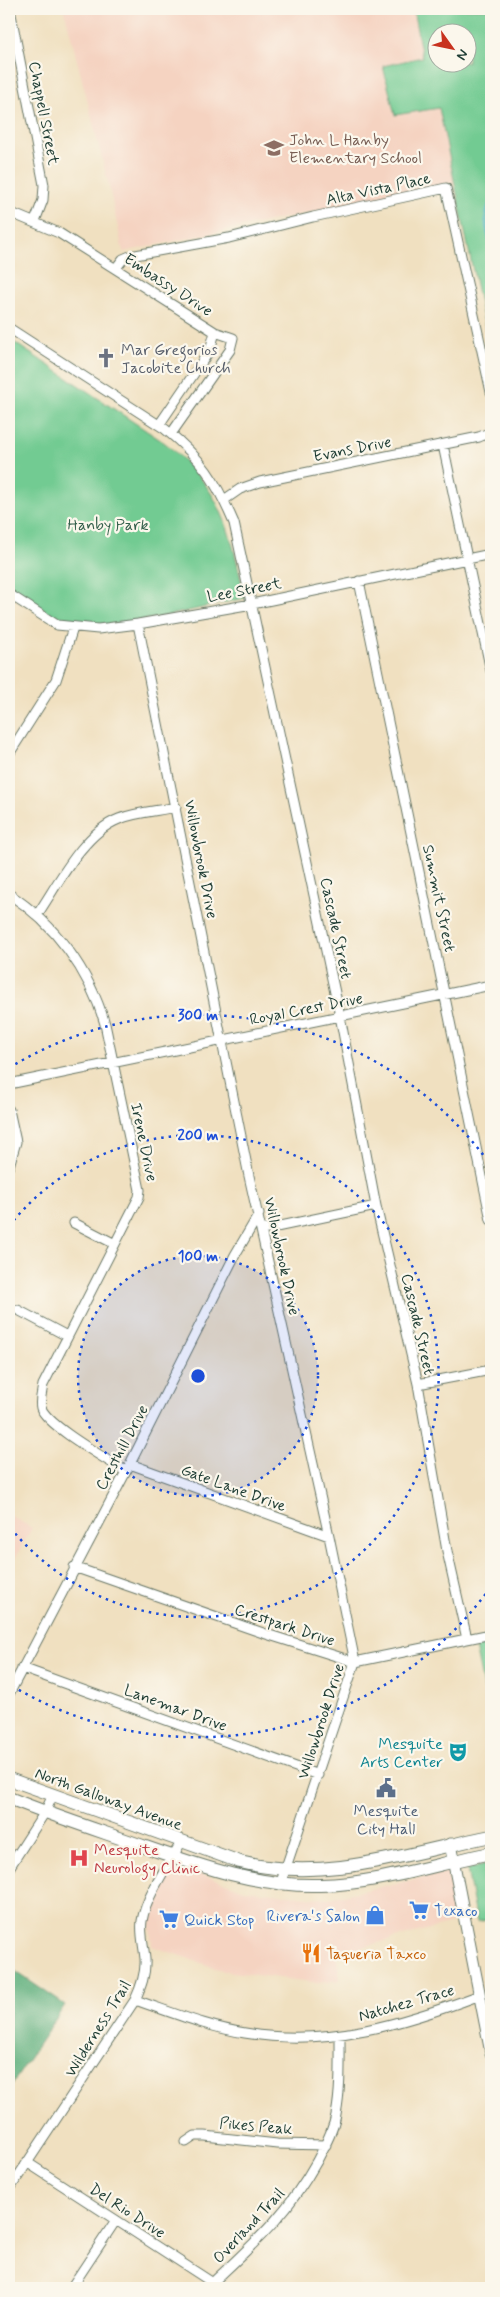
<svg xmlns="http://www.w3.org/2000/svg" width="500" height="2297" font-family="Mynerve,sans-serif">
<rect width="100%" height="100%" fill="#fbf7ec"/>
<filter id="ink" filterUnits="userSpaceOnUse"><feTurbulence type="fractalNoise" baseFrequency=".02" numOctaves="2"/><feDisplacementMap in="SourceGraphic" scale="10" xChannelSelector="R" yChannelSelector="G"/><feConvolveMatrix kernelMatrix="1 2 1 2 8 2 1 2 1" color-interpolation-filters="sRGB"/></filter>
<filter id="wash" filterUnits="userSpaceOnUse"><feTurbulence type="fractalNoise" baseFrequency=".0096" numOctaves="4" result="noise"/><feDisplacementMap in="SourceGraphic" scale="20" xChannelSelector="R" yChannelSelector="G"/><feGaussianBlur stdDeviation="1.12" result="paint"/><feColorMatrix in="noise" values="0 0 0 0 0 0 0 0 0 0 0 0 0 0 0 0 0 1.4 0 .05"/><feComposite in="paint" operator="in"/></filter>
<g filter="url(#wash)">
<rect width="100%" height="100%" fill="#f0e0c0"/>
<path fill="#f5d3c1" d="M64,9H413L422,57L395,114L439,107L455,182L123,252L109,186Z
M9,1515L32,1528L9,1569Z
M178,1866L245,1890L325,1899L448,1872L459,1921L336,1954L340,1980L320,1983L224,1971L152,1946L150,1926L156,1900Z"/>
<path fill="#72cb92" stroke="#488463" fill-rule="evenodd" d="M413,9H491V356L439,108L395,115L383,66L422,57ZM438,32H468V62H438Z
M9,339L165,443C224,492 229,527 245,598C202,607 111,633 72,622C49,617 28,599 9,586Z
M491,1644V1695L484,1689L475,1647Z
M491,1864V1919L477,1922L467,1869Z"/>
<path fill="#5daf7c" stroke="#3e7658" d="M12,1969L65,2005L9,2089V1974Z"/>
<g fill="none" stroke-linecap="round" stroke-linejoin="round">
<path stroke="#48aec7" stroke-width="2.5" d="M491,201C483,215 486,229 491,245"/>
</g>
</g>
<g filter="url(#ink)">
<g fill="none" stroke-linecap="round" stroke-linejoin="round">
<defs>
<path id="minor" d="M10,9L44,185L43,200L35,221
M9,212L59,233L215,332L233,338L230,350L171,434
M116,268L123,259L130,256L229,238L313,217L446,188L491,392
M9,328L165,429C203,460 215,479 234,523L340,1016L376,1206L418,1384L447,1551L467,1639
M159,425L210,350L215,332
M443,445L491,671
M224,500L240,489L260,482L479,437L491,432
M359,581L491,1220
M9,594L57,625L98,629L138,624L252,604L491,554
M138,624L249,1176L329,1536L355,1662L280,1885
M9,754L56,680L73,628
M9,894C55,924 89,970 105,1024L140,1190L139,1197L43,1385C42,1392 39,1401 41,1408C49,1427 107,1459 125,1471
M37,915C58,884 83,833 119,819C136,812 158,811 176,807
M9,1084L491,985
M9,1110L16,1142L9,1166
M74,1223L115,1244
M262,1230L376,1206
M18,1310L67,1336
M418,1384L491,1370
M130,1464L329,1536
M74,1567L263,1633L355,1662L491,1634
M22,1668L318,1775
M9,1694L130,1464L235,1255L259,1214
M9,1868L45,1812L53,1795
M135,2000C171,2012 207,2027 245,2033C328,2047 403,2024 480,1995
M186,2142L195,2136H205L277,2144L326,2145
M28,2163L213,2283
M9,2190L135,2000C141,1987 146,1974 145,1959C144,1946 140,1933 142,1921C146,1896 169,1863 182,1841
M71,2288L116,2220
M207,2288C252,2245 286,2217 317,2161C324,2147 333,2132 336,2115C341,2089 340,2062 340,2035"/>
<path id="tertiary" d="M450,1844L491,2053"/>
<path id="secondary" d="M9,1779L240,1862C325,1883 408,1853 491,1836
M9,1798C51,1815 94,1829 137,1844C197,1865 256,1887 320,1885C378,1884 435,1864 491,1853"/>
</defs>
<use href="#minor" stroke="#687665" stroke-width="11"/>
<use href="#tertiary" stroke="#687665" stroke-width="13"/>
<use href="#secondary" stroke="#687665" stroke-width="14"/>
<use href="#minor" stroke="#fff" stroke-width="9"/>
<use href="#tertiary" stroke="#fff" stroke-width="11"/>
<use href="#secondary" stroke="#fff" stroke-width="12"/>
</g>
</g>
<circle cx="198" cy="1376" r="120" fill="#1d4ed8" fill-opacity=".12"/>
<g fill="none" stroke="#1d4ed8" stroke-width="2.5" stroke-dasharray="2.5 5">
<circle cx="198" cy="1376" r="120"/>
<path d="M9 1226A241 241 0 1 1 9 1526"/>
<path d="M490 1588A361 361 0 0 1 9 1684M9 1068A361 361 0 0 1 490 1164"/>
</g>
<defs>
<symbol id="school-bare" viewBox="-9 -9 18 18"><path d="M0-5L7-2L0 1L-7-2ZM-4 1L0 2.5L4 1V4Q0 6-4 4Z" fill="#8d6e63" stroke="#fbf7ec" stroke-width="2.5" paint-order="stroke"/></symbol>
<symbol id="church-bare" viewBox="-9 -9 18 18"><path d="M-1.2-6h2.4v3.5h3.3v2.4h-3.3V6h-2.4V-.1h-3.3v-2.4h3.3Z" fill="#6b7280" stroke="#fbf7ec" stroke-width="2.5" paint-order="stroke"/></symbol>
<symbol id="theatre-bare" viewBox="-9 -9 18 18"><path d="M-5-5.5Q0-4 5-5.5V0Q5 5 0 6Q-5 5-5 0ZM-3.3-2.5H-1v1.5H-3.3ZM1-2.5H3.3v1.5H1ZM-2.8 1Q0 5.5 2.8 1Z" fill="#0f9aa8" stroke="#fbf7ec" stroke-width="2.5" paint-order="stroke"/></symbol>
<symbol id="civic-bare" viewBox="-9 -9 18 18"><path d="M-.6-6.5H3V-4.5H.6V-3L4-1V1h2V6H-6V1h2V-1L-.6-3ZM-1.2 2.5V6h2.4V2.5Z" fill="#5c6f8a" stroke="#fbf7ec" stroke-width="2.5" paint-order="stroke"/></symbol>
<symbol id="hospital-bare" viewBox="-9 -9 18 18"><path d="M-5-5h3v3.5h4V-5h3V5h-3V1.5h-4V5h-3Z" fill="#e0444e" stroke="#fbf7ec" stroke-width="2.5" paint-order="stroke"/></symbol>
<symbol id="supermarket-bare" viewBox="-9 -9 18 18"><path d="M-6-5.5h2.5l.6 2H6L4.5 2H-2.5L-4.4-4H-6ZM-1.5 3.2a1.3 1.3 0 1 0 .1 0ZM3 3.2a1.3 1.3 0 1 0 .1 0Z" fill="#3f7fe0" stroke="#fbf7ec" stroke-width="2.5" paint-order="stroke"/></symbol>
<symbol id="shop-bare" viewBox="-9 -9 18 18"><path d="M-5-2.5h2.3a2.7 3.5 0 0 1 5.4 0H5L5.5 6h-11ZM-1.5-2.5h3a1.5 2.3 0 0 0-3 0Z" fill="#3f7fe0" stroke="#fbf7ec" stroke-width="2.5" paint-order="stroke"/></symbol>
<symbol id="restaurant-bare" viewBox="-9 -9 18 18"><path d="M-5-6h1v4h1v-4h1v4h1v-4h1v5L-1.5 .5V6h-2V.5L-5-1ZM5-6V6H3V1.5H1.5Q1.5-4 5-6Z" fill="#e8710a" stroke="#fbf7ec" stroke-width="2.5" paint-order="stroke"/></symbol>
</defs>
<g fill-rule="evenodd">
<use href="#school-bare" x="260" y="134" width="28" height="28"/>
<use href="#church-bare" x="92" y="344" width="28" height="28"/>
<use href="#theatre-bare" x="444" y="1738" width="28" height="28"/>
<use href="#civic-bare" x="372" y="1774" width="28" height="28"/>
<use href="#hospital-bare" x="65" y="1844" width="28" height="28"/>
<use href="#supermarket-bare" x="405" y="1896" width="28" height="28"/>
<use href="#shop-bare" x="361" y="1901" width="28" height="28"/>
<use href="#supermarket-bare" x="155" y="1905" width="28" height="28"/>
<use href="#restaurant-bare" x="297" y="1939" width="28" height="28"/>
</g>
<g text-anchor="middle" stroke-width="4.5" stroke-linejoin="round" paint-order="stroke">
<g font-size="16" fill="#1f3d34" stroke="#fbf7ec">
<text transform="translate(45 113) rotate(79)" y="6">Chappell Street</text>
<text transform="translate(378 188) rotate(-12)" y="6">Alta Vista Place</text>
<text transform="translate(169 284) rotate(33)" y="6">Embassy Drive</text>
<text transform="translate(352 448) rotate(-11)" y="6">Evans Drive</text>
<text transform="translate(244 589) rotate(-11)" y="6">Lee Street</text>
<text transform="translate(202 859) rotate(79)" y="6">Willowbrook Drive</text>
<text transform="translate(440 898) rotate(78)" y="6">Summit Street</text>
<text transform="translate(337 928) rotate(78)" y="6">Cascade Street</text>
<text transform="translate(306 1008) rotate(-11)" y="6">Royal Crest Drive</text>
<text transform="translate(145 1142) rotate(78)" y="6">Irene Drive</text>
<text transform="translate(283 1256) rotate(78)" y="6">Willowbrook Drive</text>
<text transform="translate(419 1324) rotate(77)" y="6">Cascade Street</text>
<text transform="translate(121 1447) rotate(-62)" y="6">Cresthill Drive</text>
<text transform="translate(234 1487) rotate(20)" y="6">Gate Lane Drive</text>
<text transform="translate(285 1624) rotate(18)" y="6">Crestpark Drive</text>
<text transform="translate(176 1707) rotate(20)" y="6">Lanemar Drive</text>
<text transform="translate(320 1721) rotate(-72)" y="6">Willowbrook Drive</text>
<text transform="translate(109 1798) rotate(20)" y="6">North Galloway Avenue</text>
<text transform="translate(406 2002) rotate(-16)" y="6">Natchez Trace</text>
<text transform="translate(97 2028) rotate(-58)" y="6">Wilderness Trail</text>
<text transform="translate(256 2125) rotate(5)" y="6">Pikes Peak</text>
<text transform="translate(128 2210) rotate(33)" y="6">Del Rio Drive</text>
<text transform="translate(248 2225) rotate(-47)" y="6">Overland Trail</text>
</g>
<g font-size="16" fill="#785e54" stroke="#fbf7ec" text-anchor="start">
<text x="289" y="145">John L Hanby<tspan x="289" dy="18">Elementary School</tspan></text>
</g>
<g font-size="16" fill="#5b616d" stroke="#fbf7ec" text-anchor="start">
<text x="121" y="355">Mar Gregorios<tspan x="121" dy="18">Jacobite Church</tspan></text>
</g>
<g font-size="16" fill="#34604c" stroke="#fbf7ec">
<text x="108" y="530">Hanby Park</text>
</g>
<g font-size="16" fill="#0d838f" stroke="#fbf7ec" text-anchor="end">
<text x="443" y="1749">Mesquite<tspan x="443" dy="18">Arts Center</tspan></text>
</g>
<g font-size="16" fill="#4e5e75" stroke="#fbf7ec">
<text x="386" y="1816">Mesquite<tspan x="386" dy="18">City Hall</tspan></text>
</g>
<g font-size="16" fill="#be3a42" stroke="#fbf7ec" text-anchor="start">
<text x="94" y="1855">Mesquite<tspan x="94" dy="18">Neurology Clinic</tspan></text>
</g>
<g font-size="16" fill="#366cbe" stroke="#fbf7ec" text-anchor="start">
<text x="434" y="1916">Texaco</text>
<text x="360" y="1921" text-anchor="end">Rivera's Salon</text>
<text x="184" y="1925">Quick Stop</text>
</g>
<g font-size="16" fill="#c56008" stroke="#fbf7ec" text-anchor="start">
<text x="326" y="1959">Taqueria Taxco</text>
</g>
</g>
<circle cx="198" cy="1376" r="8" fill="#1d4ed8" stroke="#fbf7ec" stroke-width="2.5"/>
<g font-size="15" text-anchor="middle" font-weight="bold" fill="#1d4ed8" stroke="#fbf7ec" stroke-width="4.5" stroke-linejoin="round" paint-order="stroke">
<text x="198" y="1020">300 m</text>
<text x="198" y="1140">200 m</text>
<text x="198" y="1261">100 m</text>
</g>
<rect width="500" height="2297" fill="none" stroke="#fbf7ec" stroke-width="30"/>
<g transform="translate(452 48) rotate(123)"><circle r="24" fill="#fbf7ec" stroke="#a3ada2"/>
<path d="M0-4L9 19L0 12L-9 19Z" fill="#c8321e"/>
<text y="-8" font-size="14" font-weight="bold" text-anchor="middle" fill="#1f3d34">N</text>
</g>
</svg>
